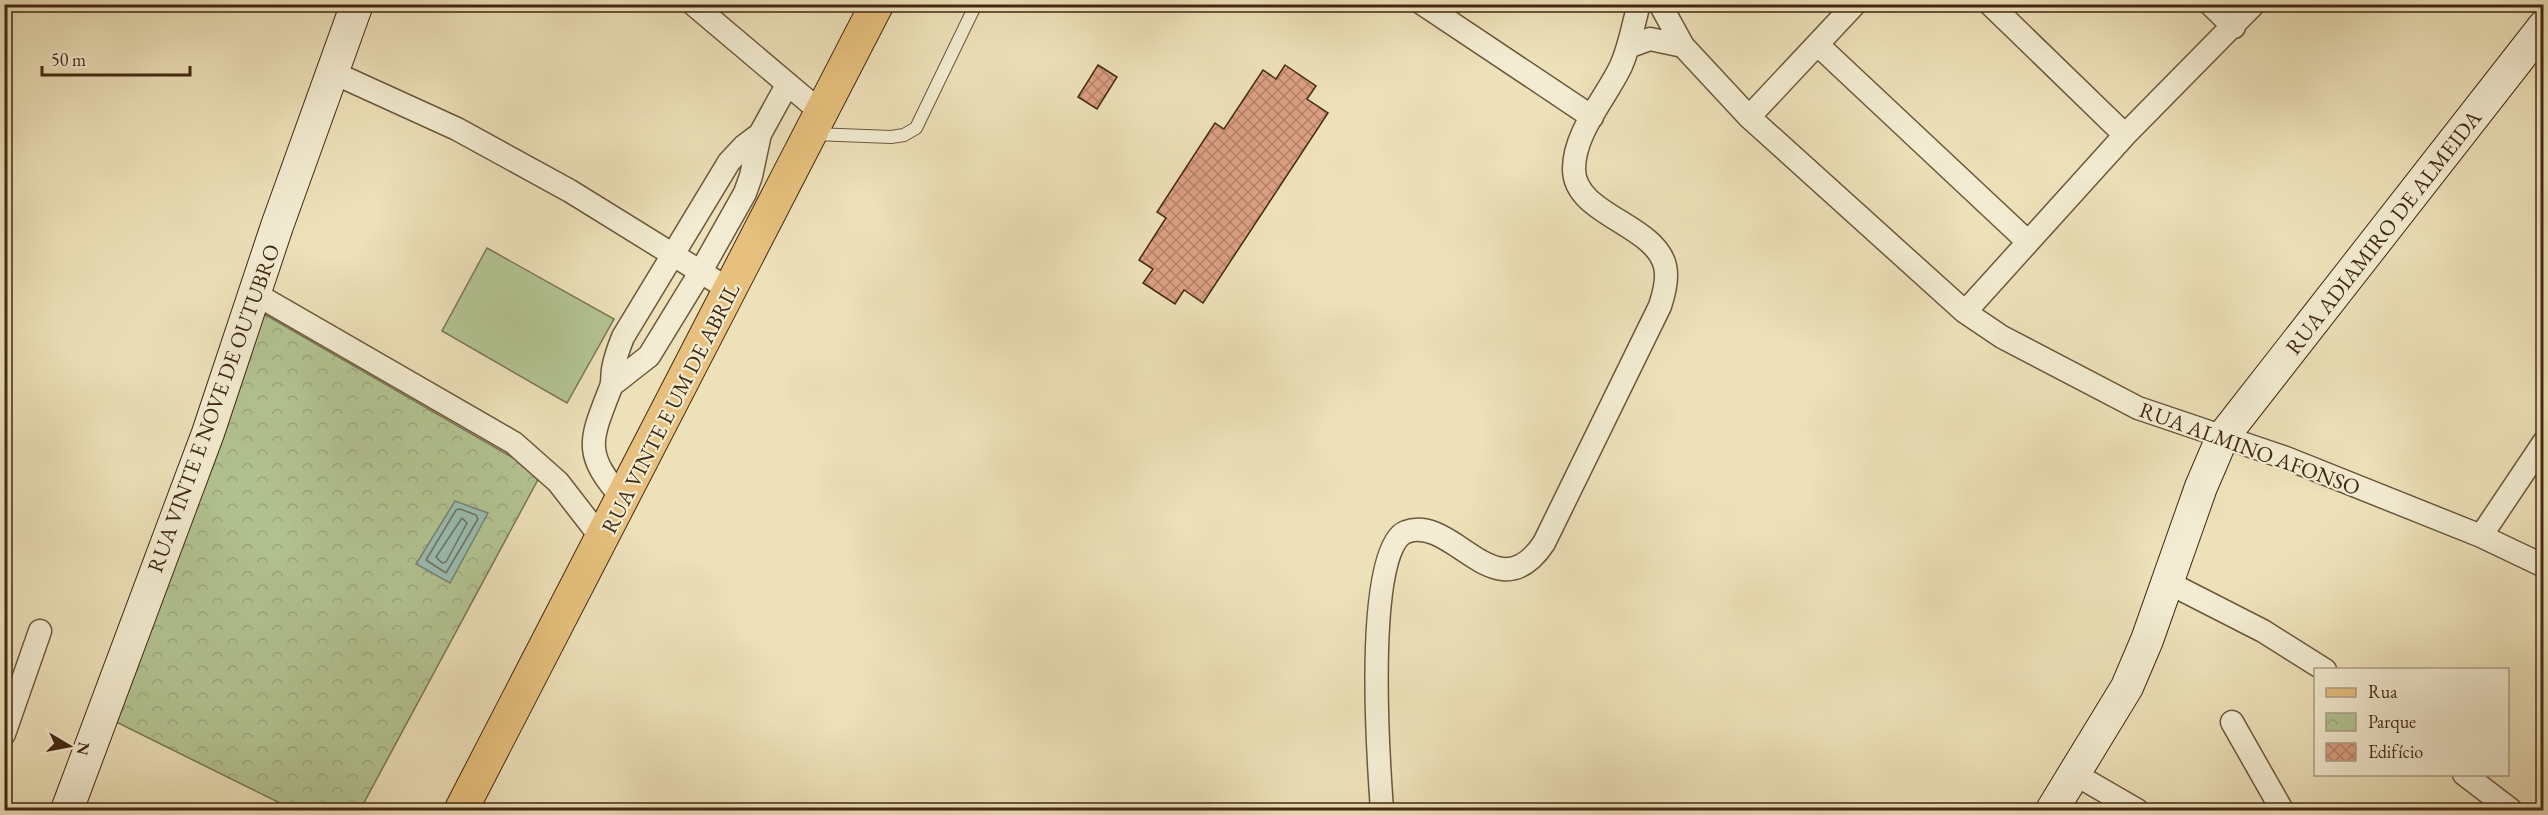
<svg xmlns="http://www.w3.org/2000/svg" width="2548" height="815" font-family="'EB Garamond',serif">
<defs>
<pattern id="park-crowns" width="20" height="18" patternUnits="userSpaceOnUse" patternTransform="scale(1.5)"><rect width="20" height="18" fill="#b3c493"/><path d="M2 6a3 3 0 1 1 6 0M12 15a3 3 0 1 1 6 0" fill="none" stroke="#9ba87e"/></pattern>
<pattern id="building-cross-hatch" width="8" height="8" patternUnits="userSpaceOnUse" patternTransform="scale(1.5)"><rect width="8" height="8" fill="#dc9f82"/><path d="M0 0l8 8M0 8l8-8" fill="none" stroke="#b48269"/></pattern>
</defs>
<rect width="100%" height="100%" fill="#ede1b9"/>
<filter id="stains"><feTurbulence type="fractalNoise" baseFrequency=".00333" numOctaves="4"/><feColorMatrix values="0 0 0 0 .2 0 0 0 0 .09 0 0 0 0 .02 0 0 0 .5 -.17"/></filter>
<radialGradient id="worn" r=".72"><stop offset=".6" stop-color="#630" stop-opacity="0"/><stop offset="1" stop-color="#630" stop-opacity=".3"/></radialGradient>
<path fill="url(#park-crowns)" stroke="#7a7652" stroke-width="1.5" d="M264,314L541,474L360,810H294L112,720Z"/>
<path fill="#b3c493" stroke="#7a7652" stroke-width="1.5" d="M487,248L614,319L567,403L442,331Z"/>
<path fill="#99bdb1" stroke="#768271" stroke-width="1.5" d="M455,501L488,513L450,583L416,564Z"/>
<g fill="none" stroke-linecap="round" stroke-linejoin="round">
<path stroke="#6e7362" stroke-width="1.5" d="M460,509L476,515L478,519L446,573L426,560L456,510Z
M462,518L467,523L446,562L442,563L436,557Z"/>
</g>
<path fill="url(#building-cross-hatch)" stroke="#422912" stroke-width="1.5" d="M1098,65L1117,77L1097,109L1078,97Z
M1285,65L1316,86L1307,99L1328,113L1203,303L1184,290L1175,304L1143,283L1153,269L1139,260L1166,218L1157,212L1215,123L1224,129L1263,70L1276,79Z"/>
<g fill="none" stroke-linecap="round" stroke-linejoin="round">
<defs>
<path id="lane" d="M814,134L891,137L904,135L916,128L976,4"/>
<path id="street" d="M693,4L822,113
M1423,4L1592,117
M1660,4L1683,46L1749,117L1965,312L2002,337L2138,408L2286,458L2481,536L2544,566
M1990,4L2125,135
M2210,4L2234,27
M1818,45L2027,241
M1628,47L1650,39L1683,46
M334,73L457,129L570,191L730,290
M1749,117L1855,4
M254,293L514,443L558,482L603,540
M1965,312L2125,135L2254,4
M612,385L649,356L701,271L745,193L751,176L760,134L787,85
M624,500C582,453 590,441 611,387C613,381 612,375 613,369C615,358 619,347 623,337L729,162L744,146L760,134
M2481,536L2544,442
M2167,582L2263,631L2325,670
M2232,722L2282,810
M4,734L40,631
M2073,773L2137,810
M2464,774L2511,810
M1382,810C1379,769 1363,547 1406,532C1454,514 1496,615 1544,543L1660,306C1664,294 1668,278 1665,266C1655,224 1574,215 1574,169C1574,132 1606,98 1621,66C1630,46 1633,25 1639,4"/>
<path id="secondary" d="M67,810L208,433L277,226L357,4
M2052,810L2127,687L2147,640L2201,487L2222,438L2544,26"/>
<path id="primary" d="M461,810L877,4"/>
</defs>
<use href="#lane" stroke="#6d573c" stroke-width="14"/>
<use href="#street" stroke="#6d573c" stroke-width="25"/>
<use href="#secondary" stroke="#422912" stroke-width="34"/>
<use href="#primary" stroke="#422912" stroke-width="35"/>
<use href="#lane" stroke="#f3ecd2" stroke-width="12"/>
<use href="#street" stroke="#f3ecd2" stroke-width="22"/>
<use href="#secondary" stroke="#f3ecd2" stroke-width="32"/>
<use href="#primary" stroke="#e6c07c" stroke-width="33"/>
</g>
<g text-anchor="middle" stroke-width="4.5" stroke-linejoin="round" paint-order="stroke">
<g font-size="22" fill="#422912" stroke="#f3ecd2">
<text transform="translate(2383 232) rotate(-52)" y="8">RUA ADIAMIRO DE ALMEIDA</text>
<text transform="translate(213 408) rotate(-70)" y="8">RUA VINTE E NOVE DE OUTUBRO</text>
<text transform="translate(670 408) rotate(-63)" y="8">RUA VINTE E UM DE ABRIL</text>
<text transform="translate(2250 448) rotate(20)" y="8">RUA ALMINO AFONSO</text>
</g>
</g>
<rect width="2548" height="815" fill="none" stroke="#ede1b9" stroke-width="24"/>
<rect x="6" y="6" width="2536" height="803" fill="none" stroke="#422912" stroke-width="3"/>
<rect x="12" y="12" width="2524" height="791" fill="none" stroke="#422912" stroke-width="1.5"/>
<rect x="2314" y="668" width="195" height="108" fill="#f3ecd2" stroke="#ac9e85" stroke-width="1.5"/>
<rect x="2326" y="688" width="30" height="9" fill="#e6c07c" stroke="#ac9e85" stroke-width="1.5"/>
<text x="2368" y="698" font-size="18" fill="#422912">Rua</text>
<rect x="2326" y="713" width="30" height="18" fill="url(#park-crowns)" stroke="#ac9e85" stroke-width="1.5"/>
<text x="2368" y="728" font-size="18" fill="#422912">Parque</text>
<rect x="2326" y="743" width="30" height="18" fill="url(#building-cross-hatch)" stroke="#ac9e85" stroke-width="1.5"/>
<text x="2368" y="758" font-size="18" fill="#422912">Edifício</text>
<g transform="translate(69 746) rotate(100)" stroke="#f3ecd2" stroke-width="4.5" paint-order="stroke">
<path d="M0-4.5L10 22L0 15L-10 22Z" fill="#422912"/>
<text y="-9" font-size="16" font-weight="bold" text-anchor="middle" fill="#422912">N</text>
</g>
<path d="M42 66v9h148v-9" fill="none" stroke="#422912" stroke-width="3"/>
<text x="51" y="66" font-size="18" fill="#422912" stroke="#f3ecd2" stroke-width="4.5" paint-order="stroke">50 m</text>
<rect width="100%" height="100%" filter="url(#stains)"/>
<rect width="100%" height="100%" fill="url(#worn)"/>
</svg>
